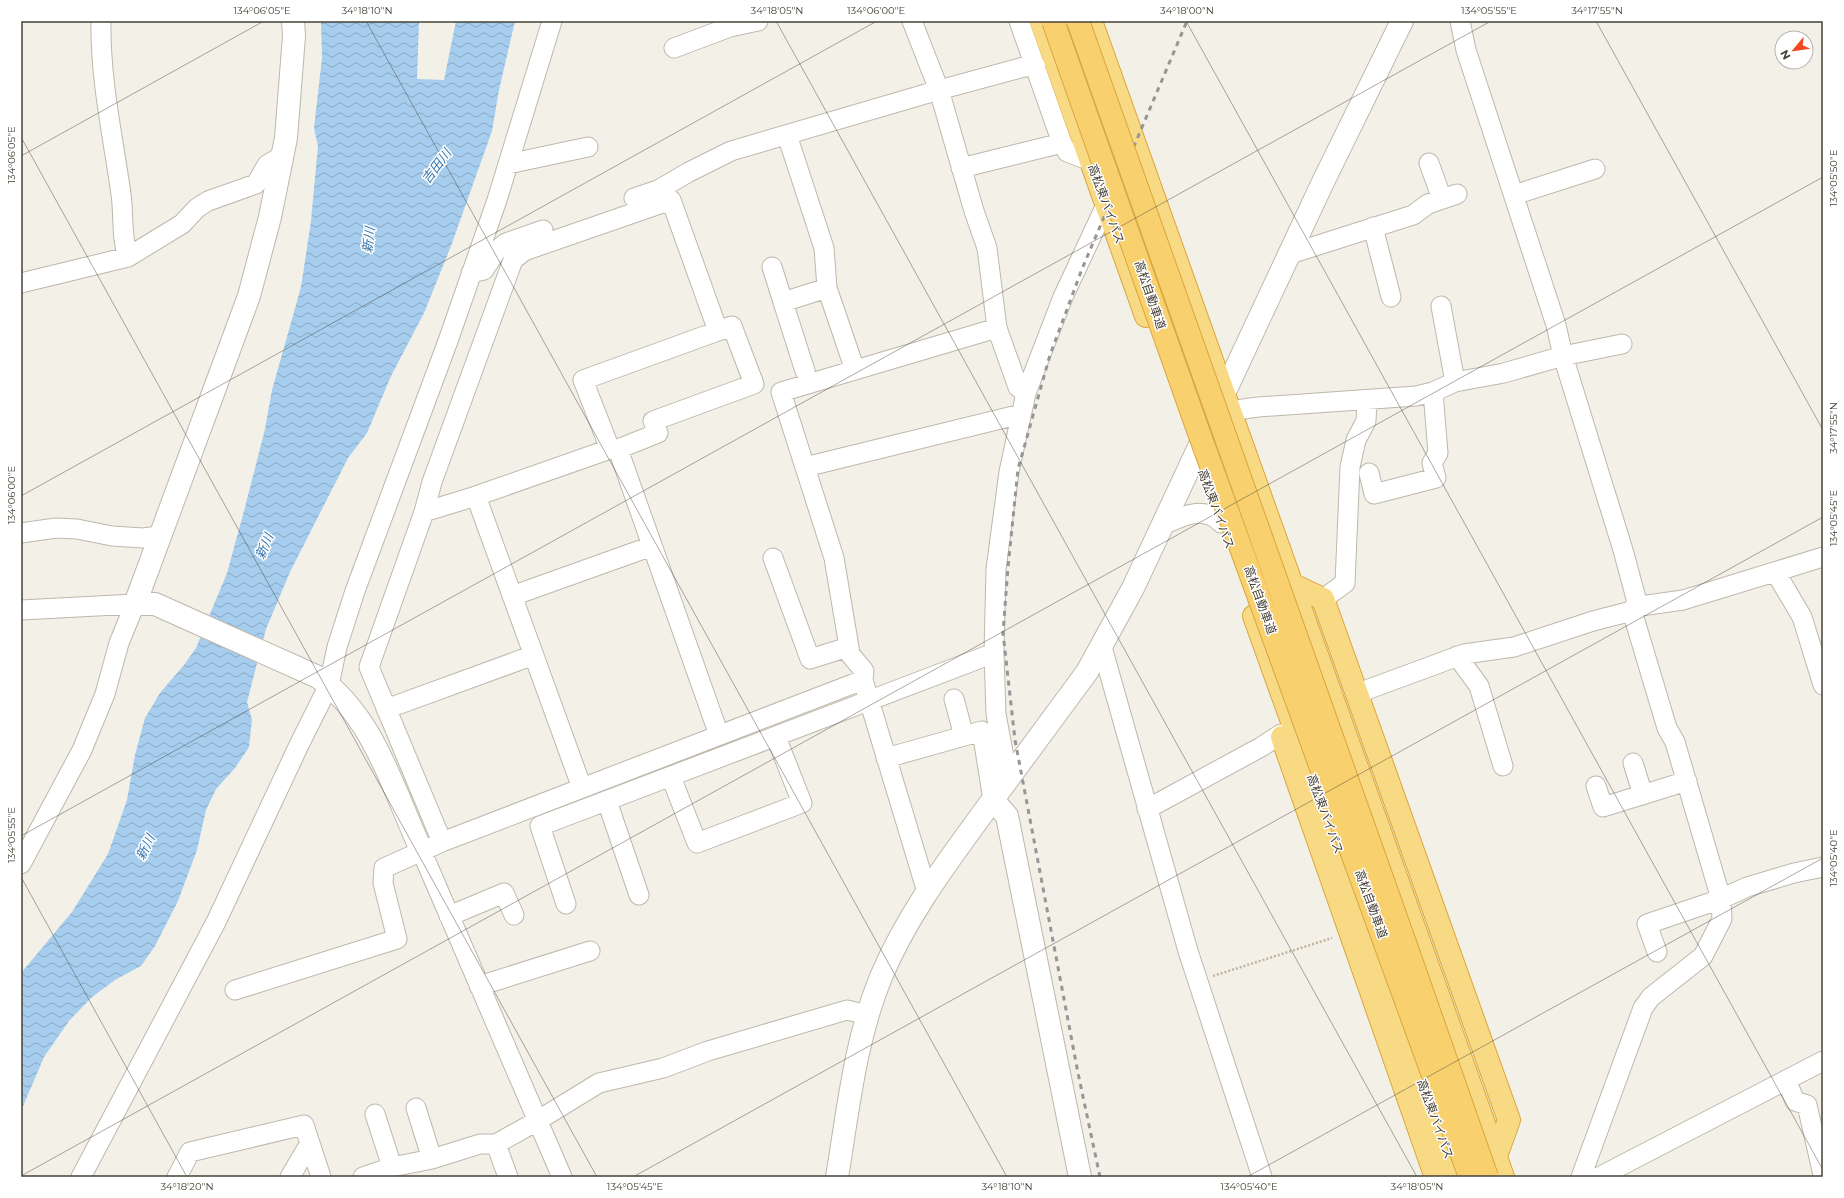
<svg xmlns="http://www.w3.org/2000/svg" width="1844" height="1198" font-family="Montserrat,'Noto Sans JP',sans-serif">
<defs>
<pattern id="water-waves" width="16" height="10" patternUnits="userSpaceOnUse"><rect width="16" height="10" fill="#a6cdee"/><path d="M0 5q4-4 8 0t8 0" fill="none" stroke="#89a8c2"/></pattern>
</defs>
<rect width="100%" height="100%" fill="#f3f0e8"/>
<path fill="url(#water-waves)" d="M321,21H419L417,79L444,80L456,21H515L499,90L492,131L451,246L424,313L391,376L367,433L348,458L290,572L266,629L247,702L252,720L249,747L235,768L216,789L206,810L197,850L178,901L155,946L141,966L115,980L92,997L69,1021L44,1057L21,1111V973L72,912L108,854L127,800L135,755L145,718L160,693L184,665L196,648L227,573L244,511L265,429L272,390L301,287L311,221L318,146L314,128L322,58Z"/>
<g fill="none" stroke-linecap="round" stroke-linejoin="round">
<defs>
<path id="minor" d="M101,21C100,79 113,137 121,194C124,215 121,237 128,257
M1019,21L1062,143L1067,152L1091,161
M1460,21L1466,50L1556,325L1563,356L1623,550L1637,602L1632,611L1667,728L1675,742L1721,899L1722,919L1703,956L1651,997L1643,1008L1581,1177
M674,48L730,27L758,21
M787,135L824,248L827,288L855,370
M1429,163L1442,199
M508,164L588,147
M961,168L1054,145
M1514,195L1595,169
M634,198L658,190L689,172L731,151L939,90L1024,67L1036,66
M1373,227L1391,297
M1290,254L1413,215L1428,204L1457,194
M772,267L783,302
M471,273L484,270L496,251L506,243L543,230
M21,283L128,257L182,224L197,208L208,201L256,184L267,165L282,156
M1441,306L1455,382
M997,328L1018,387L1026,393
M805,371L783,302L827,288
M1229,411L1258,407L1416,396L1433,392L1455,382L1504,373L1563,356L1622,344
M618,449L658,433L653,421L754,384L732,326L718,331
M805,467L1021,414
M1369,473L1374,494L1436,478L1432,463L1438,453L1433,392
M424,512L432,482L513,260L524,251L671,200L718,331L583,380L610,449
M1163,525C1182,516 1204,505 1221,523
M21,533L56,528L77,529L112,536L143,538L160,536
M773,558L810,659L845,648L864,671L863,680
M1776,573L1802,617L1823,685
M512,596L652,546
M1323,599L1345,583L1350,467L1356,440L1366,421L1367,400
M1634,607L1683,600L1823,557
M21,610L135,604L119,643L105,694L82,750L21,864
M1102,647L1188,951L1262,1177
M850,653L834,558L781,392L997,328L987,248L974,211L939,90L912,21
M1457,656L1479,686L1503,766
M1357,696L1369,689L1464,654L1514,647L1593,621L1632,611
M954,699L964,736
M386,709L534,655
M886,758L982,731L993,800
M1633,763L1643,795
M671,777L697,843L802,803L776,737
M1008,779L996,714L994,653L996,569L1009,472L1026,393L1063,297L1106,205
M1596,786L1603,807L1687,781
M582,788L476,496L610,449H618L719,735
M607,801L639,895
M1147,809L1261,747L1281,734
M442,842L369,667L424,512L476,496
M418,843L562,1177
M566,904L540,826L994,653
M449,916L504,893L514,915
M1657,952L1647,924L1721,899L1747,887L1794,873L1823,867
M479,986L590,951
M235,990L397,939L383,883L384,868L442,842L863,680L927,892
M1786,1080L1795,1101L1807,1105L1823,1175
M416,1108L432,1159
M375,1114L392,1167
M496,1144L508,1177
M81,1177L216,922L299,745L329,685L337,647L355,591L448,341L497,200L552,21
M177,1177L190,1152L304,1125L321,1177
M290,1177L310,1143
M363,1177L392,1167L432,1159L480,1144H496L537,1121L599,1083L663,1068L708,1051L847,1010L868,1015
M1599,1177L1823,1061"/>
<path id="tertiary" d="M293,21L294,36L286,138L270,217L249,296L135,604H155L318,677C372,715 392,785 418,843
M993,800L1007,816L1080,1177
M837,1177C848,1111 855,1040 881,977C906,917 945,865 983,813C1018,766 1052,719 1087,672L1133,588L1323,182L1402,21"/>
<path id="trunk" d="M1041,21L1146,316
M1091,21L1503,1177
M1291,584L1323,599L1509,1120L1496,1156
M1254,616L1456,1177
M1282,737L1433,1169L1438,1177"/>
</defs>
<use href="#minor" stroke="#beb8ab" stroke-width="21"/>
<use href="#tertiary" stroke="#beb8ab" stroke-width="24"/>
<use href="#trunk" stroke="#d8a63d" stroke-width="24"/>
<path stroke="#c0b59c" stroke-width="2.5" stroke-dasharray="2 2" stroke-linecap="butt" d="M1213,976L1332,938"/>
<use href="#minor" stroke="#fff" stroke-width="19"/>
<use href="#tertiary" stroke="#fff" stroke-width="22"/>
<use href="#trunk" stroke="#f9da84" stroke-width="22"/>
<path stroke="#969696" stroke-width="3" stroke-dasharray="5 5" stroke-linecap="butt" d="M1100,1177L1078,1073L1015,740L1003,633L1008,567L1018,469L1050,355L1082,269L1187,21"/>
<defs>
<path id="motorway-bridge" d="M1053,21L1199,433L1470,1177
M1078,21L1409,954L1487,1177"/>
</defs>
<use href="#motorway-bridge" stroke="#d8a63d" stroke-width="24" stroke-linecap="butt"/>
<use href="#motorway-bridge" stroke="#f8d06e" stroke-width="22"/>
</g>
<path fill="none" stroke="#464137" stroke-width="1" stroke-opacity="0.45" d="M366,21L1007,1177M776,21L1417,1177M1186,21L1823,1170M1596,21L1823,430M21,137L597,1177M21,156L264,21M21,496L877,21M21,836L1491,21M21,877L187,1177M21,1176L1823,177M633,1177L1823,517M1247,1177L1823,858"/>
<g text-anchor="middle" stroke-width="3" stroke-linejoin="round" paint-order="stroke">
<g font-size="12" fill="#464137" stroke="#fff">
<text transform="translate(1106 204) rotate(70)" y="4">高松東バイパス</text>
<text transform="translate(1150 295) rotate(71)" y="4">高松自動車道</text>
<text transform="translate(1216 509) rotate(70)" y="4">高松東バイパス</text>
<text transform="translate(1260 600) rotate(70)" y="4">高松自動車道</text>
<text transform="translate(1325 814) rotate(70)" y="4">高松東バイパス</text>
<text transform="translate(1371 904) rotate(70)" y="4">高松自動車道</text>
<text transform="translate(1435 1119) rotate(70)" y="4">高松東バイパス</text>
</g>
<g font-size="13" font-style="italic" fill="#3475ae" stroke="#fff">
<text transform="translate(436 166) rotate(-53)" y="5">吉田川</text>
<text transform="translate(368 240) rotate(-83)" y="5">新川</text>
<text transform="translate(264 546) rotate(-67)" y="5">新川</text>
<text transform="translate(145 847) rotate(-64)" y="5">新川</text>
</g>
</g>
<rect width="1844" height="1198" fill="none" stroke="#ffffff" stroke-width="44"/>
<g transform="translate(1794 50) rotate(241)"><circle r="19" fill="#ffffff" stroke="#b5b3af"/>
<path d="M0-3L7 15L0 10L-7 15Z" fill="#f24920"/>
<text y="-6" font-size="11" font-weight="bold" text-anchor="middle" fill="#464137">N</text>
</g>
<rect x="22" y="22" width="1800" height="1154" fill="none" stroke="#464137" stroke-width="1.5"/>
<g font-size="10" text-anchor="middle" fill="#464137">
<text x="262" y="14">134°06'05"E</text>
<text x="367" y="14">34°18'10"N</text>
<text x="777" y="14">34°18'05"N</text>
<text x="876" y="14">134°06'00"E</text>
<text x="1187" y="14">34°18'00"N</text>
<text x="1489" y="14">134°05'55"E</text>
<text x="1597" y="14">34°17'55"N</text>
<text transform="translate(11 155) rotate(-90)" y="4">134°06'05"E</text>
<text transform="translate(1833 178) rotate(-90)" y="4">134°05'50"E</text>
<text transform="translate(1833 428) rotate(-90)" y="4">34°17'55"N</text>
<text transform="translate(11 495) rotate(-90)" y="4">134°06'00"E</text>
<text transform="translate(1833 518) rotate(-90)" y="4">134°05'45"E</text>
<text transform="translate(11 835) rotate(-90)" y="4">134°05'55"E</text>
<text transform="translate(1833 858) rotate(-90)" y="4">134°05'40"E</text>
<text x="187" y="1190">34°18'20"N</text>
<text x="635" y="1190">134°05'45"E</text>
<text x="1007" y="1190">34°18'10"N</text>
<text x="1249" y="1190">134°05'40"E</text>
<text x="1417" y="1190">34°18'05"N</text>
</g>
</svg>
